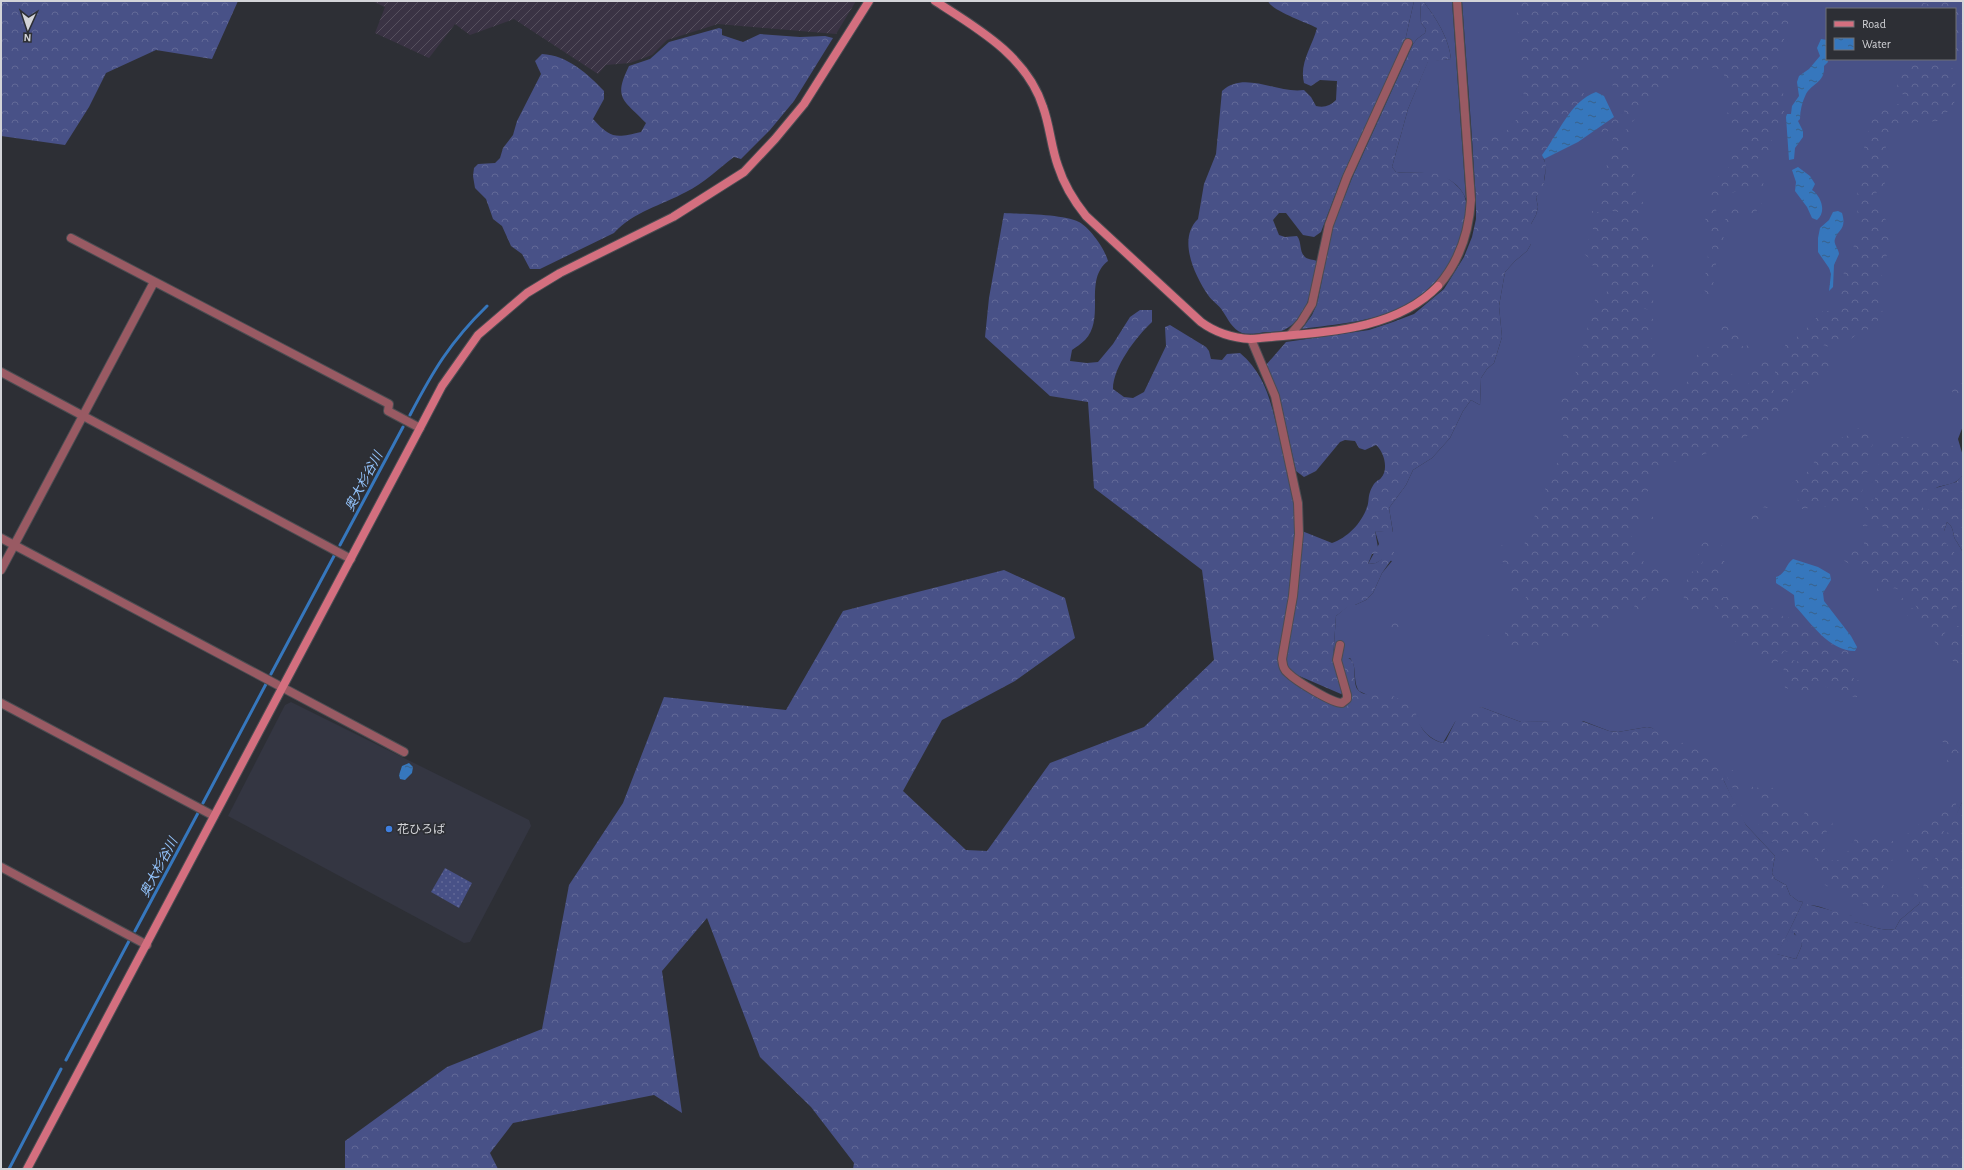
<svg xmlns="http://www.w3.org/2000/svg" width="1964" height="1170" font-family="'Alegreya Sans','Noto Sans JP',sans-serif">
<defs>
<pattern id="industrial-furrows" width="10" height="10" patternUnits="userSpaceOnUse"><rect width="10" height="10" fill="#3a3344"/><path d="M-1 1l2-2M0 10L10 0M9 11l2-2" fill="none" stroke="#56505e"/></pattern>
<pattern id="forest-crowns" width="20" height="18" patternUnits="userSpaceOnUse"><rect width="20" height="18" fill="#485187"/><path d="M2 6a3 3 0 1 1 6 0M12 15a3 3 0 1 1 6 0" fill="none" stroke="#626997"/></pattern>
<pattern id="park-dots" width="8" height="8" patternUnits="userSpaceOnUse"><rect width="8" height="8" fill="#485187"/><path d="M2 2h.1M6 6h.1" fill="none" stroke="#626997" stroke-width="1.8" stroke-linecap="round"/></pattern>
<pattern id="water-ripples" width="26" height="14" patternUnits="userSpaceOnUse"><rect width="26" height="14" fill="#3677bd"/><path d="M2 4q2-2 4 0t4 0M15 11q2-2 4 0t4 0" fill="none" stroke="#3a618b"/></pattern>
</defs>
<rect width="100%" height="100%" fill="#2d2f35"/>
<path fill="#343642" d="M291,702L529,820L531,826L470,942L464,943L228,816L285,705Z"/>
<path fill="url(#industrial-furrows)" d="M372,1L643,2L856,1L836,34L718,24L667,40L652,55L630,63L606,65L598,74L514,19L470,35L455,24L429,58L375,33L385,7Z"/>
<path fill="#485187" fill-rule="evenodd" d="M1414,1H1420L1421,23L1426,29L1425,33L1417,39L1413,44L1405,41Z
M1423,1H1452L1466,199C1454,170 1422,173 1396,172L1392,167L1408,109L1428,61L1451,59C1449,38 1436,18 1423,1Z
M1462,1H1963V426L1958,439L1963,456V475C1950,493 1931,476 1928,505L1944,531L1947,522C1956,529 1951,535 1957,542C1959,546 1961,548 1963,553V800L1919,904L1900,920L1895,929C1882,932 1867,924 1853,922L1852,916C1837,915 1824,906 1810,905L1794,934L1800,938L1802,945L1796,959L1776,954C1787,937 1794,920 1803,902L1798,901L1790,895L1786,885L1775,879L1772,873L1775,856L1746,825L1740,816L1724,781L1652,728L1647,727L1618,732L1609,731L1583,721L1521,722L1481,707L1455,722L1443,743C1431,740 1421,730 1416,718L1359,691C1352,680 1358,668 1350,658L1333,659L1336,616L1349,605H1355L1366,600L1373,593L1382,573L1392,561L1383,559L1376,563L1368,564L1379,544L1375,531L1393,532L1389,508L1406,485L1413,470L1432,458L1450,438L1463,411L1471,400L1480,405L1481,378L1487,369L1494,363L1502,337L1499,306L1505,272L1515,261L1527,251L1531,244V224L1536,215L1538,207L1536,197C1545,187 1547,171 1544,159L1472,138ZM1827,9H1955V59H1827Z"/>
<path fill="url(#forest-crowns)" d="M1,1H238L212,59L156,50L106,73L89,107L65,145L1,136Z
M1268,1H1414L1405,41L1342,177L1321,232L1314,237L1303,235L1286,213H1279L1273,220L1279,235L1285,237L1297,236C1302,242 1299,252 1305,257C1308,260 1313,259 1317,261C1313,285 1309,318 1284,330C1280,332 1272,332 1266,332C1259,333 1249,335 1242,333C1232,329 1228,319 1222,310C1219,305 1212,301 1208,295C1195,276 1177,239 1198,219L1204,184L1216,154L1222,91C1245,70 1276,94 1304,90L1311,97L1316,106C1324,108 1330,106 1336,100L1337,81L1320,80L1311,86L1304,83C1299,63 1312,47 1317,28C1306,22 1272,11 1268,1Z
M1420,1H1423C1436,18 1449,38 1451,59L1428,62L1408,109L1392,167L1396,172C1409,173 1430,171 1442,175C1450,179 1463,189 1465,198C1472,218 1455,255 1444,272C1434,285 1419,298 1405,306C1373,322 1336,324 1302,329L1312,315L1317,304L1333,226L1352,178L1413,44L1417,39L1425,33L1426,29L1421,23Z
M1516,1H1790L1788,9L1789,21L1777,65L1785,102L1784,112L1772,135V149L1757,159L1754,165L1764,176L1763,187C1737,189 1716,192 1714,223L1716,226L1721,225L1735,207H1748L1759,200L1762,201L1761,207L1750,216L1744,215L1722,233L1725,242L1716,264L1712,293L1708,295L1704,290L1703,283L1707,268L1708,254L1712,249L1713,242L1705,221L1710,202L1709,189L1716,182L1720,173L1727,171L1735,149L1740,143L1733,124L1729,120L1727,114L1733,101L1728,92L1724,75L1718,69L1702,65L1696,71L1678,73L1662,86L1652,101L1634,111L1636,118L1632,122L1621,107L1614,93L1610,71L1606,65L1599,62L1581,64C1574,73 1582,87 1585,97L1573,111L1542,155L1546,165L1543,190L1536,197L1538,207L1536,215L1531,224V244L1527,251L1515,261L1505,272L1499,306L1502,337L1494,363L1487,369L1481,378L1480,405L1471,400L1463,411L1450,438L1432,458L1413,470L1406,485L1389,508L1393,533L1375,531L1379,553L1372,554L1368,564L1376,563L1394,551V556L1382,573L1373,593L1366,600L1355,605L1349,606L1336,616L1333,659L1345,691L1341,694L1290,672L1284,663L1302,531L1332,543C1347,538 1362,523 1367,507C1369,503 1368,497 1370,492C1371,489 1374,483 1376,482C1377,480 1380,480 1381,478C1389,469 1384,452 1376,445L1365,450L1359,448L1355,441L1345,440L1340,442L1316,471L1304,477L1296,471L1279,394L1266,365L1286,342L1369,330L1393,322L1414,314L1444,289L1464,257L1472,237L1476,219V201L1472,138C1497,135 1509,137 1520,112L1525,111Z
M1909,1H1919L1933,6L1936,1H1957C1956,10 1962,12 1963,18C1964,23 1962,50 1959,55C1957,60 1953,60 1949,61V65L1956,72L1954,107L1946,113L1940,115L1938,121C1920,123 1899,119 1889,137C1883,149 1886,158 1892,169L1885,181L1884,191L1877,192L1874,195L1872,203L1887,221L1879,227V232L1890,237L1888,243L1887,255L1883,260L1882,265L1884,269L1881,273L1882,276L1889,278V288L1882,291L1877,298L1883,313L1873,328L1859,332L1851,339L1840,340L1837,348C1826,348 1820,342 1810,341C1811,354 1822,358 1832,360C1831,372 1820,382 1809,387C1805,390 1798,389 1793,390L1791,398L1782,407L1779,392L1775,384V364L1786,355L1785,345L1801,334L1823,311H1831L1838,317L1846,301L1840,295L1844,272L1851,258L1854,245L1867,231C1863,228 1859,222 1858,217C1854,197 1866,110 1884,104L1890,106L1903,103L1904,96L1897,87L1903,60L1955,59V9H1909Z
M719,28L722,29V35L743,42L760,34L800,37L825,36L833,38L794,101L770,130L741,159L734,157C718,169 704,183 686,192C662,205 633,212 614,233L540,269H530L522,254L511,246L502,226L493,219L486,199L475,188L473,176L474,168L478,164L495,163L500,158L503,148L513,135L517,121L541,74L535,61L542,54C567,55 588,74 604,91V99L593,119C611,139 616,138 641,132L646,123C623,99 613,99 629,66L650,59L669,42Z
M1617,118L1620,123L1619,126L1600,135L1597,134L1596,131L1604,125Z
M1628,129H1631L1630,139L1634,146L1629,159L1634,169L1636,193L1644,204L1647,214L1642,217L1598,208V202L1602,198L1600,178L1607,165V156L1612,148L1613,135L1624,136L1625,130Z
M1592,211L1632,219L1646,225L1645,234L1648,239L1652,240L1653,245L1647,246C1646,253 1652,257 1653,264C1655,271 1652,275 1651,282C1649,292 1657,300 1651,310L1640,308L1634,316L1642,322L1650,317L1653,319L1651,335L1662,389L1685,387C1693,372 1690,352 1710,347L1722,360L1720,369L1723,371H1730L1740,388L1747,387L1750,380L1749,371L1753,370C1770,376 1776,393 1780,410L1763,427L1751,434L1700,456H1691L1684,462H1669L1651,473L1646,480L1652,484L1643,499L1638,504V509L1652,516L1655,521L1637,526L1632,534L1631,548C1636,554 1644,564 1652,567C1663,572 1665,570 1672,581C1665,600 1655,587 1644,599C1642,601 1641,607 1639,611L1633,612L1635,604H1628L1616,618L1606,621L1602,628C1593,626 1586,627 1578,631C1575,632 1573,635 1570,636C1566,638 1562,637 1558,638C1539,644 1523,655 1505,641V628L1513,617L1521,616L1524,611L1526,596L1523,594L1519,598L1503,591L1510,580L1509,573L1501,559L1498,543L1508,549L1510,555L1516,559H1524L1525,538L1530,533L1535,515L1546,491L1542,480L1552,473C1555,464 1561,460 1562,454C1567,436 1559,420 1558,402L1571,389V376H1576L1575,363L1586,340L1588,323L1593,317L1592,308L1597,295L1601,294V297H1605L1609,285L1608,279L1600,280L1589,258L1582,252L1593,231Z
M1004,213C1022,214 1063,214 1079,222C1090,228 1105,249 1108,261C1083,280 1106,318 1085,340C1081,344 1076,347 1072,350L1070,361L1087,363L1098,362L1113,344L1130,317L1140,310H1152V322C1136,337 1113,367 1113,389L1124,397L1133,398L1144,392L1166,346L1165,327L1170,325L1206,347L1209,351L1211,359L1222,360L1227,354L1240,353C1265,374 1271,402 1278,432C1284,457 1293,485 1295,509C1299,561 1288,615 1280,666L1340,706H1345L1348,704L1349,698L1340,658C1362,653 1350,680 1358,690C1365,698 1373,692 1382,693C1392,694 1404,702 1414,706C1418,724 1424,738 1443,743L1446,740L1455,722L1462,714L1473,708L1481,707L1521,722L1579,720L1609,731L1618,732L1647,727L1652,728L1697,750L1713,763L1719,771L1746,825L1775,856L1772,873L1775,879L1786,885L1790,895L1798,901L1803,902C1794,920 1787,937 1777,954L1796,959L1802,945C1800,939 1795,936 1793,930L1807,904L1853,916L1854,922C1867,924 1882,932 1895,929L1900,920L1919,904L1925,880L1963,800V1169H853L854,1163L811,1107L760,1057L707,918L662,971L682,1113L654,1095L513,1123L490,1153L498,1169H345V1141L447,1067L542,1029L569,885L623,803L664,697L786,710L843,611L1004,570L1065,598L1075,638L1015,681L942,720L903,791L966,850L987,851L1050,763L1144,727L1214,660L1202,570L1094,488L1088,402L1050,396L985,337L989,298Z
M1725,321C1735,325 1741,333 1739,344L1744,347L1754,342L1757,346V350L1747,356L1745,361H1742L1740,353L1734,350L1728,356L1720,350L1723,342L1722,338L1711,332L1716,326Z
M1767,358C1771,363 1773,371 1770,377L1765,371L1756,365L1759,361Z
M1963,375V399C1960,397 1956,397 1954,394C1947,386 1957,379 1963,375Z
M1864,424L1869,427L1867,432L1873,444L1866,459L1869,469L1865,477L1862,492L1858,500L1851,505L1845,502L1839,504L1836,509L1823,506L1802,509L1796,504L1798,500L1797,493L1789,488L1791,484L1811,469L1820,449L1827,443L1849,435Z
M1894,437L1946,439C1956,447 1964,464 1957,476L1929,487C1905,523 1957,541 1963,569C1964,575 1964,586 1963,591C1962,595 1958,600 1957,605C1953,619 1951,626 1941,638L1942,649L1940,650L1936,645L1931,632C1916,623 1904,616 1896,600L1899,596L1907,601L1913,609L1918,610C1915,602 1902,588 1892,588C1887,588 1883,592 1877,593V581L1864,576L1860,565L1855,563L1851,565L1843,560L1840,556C1844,549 1851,546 1855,539L1864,550L1866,548L1863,541L1874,544L1877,539L1884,537L1888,532L1885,527L1878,525L1863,526L1860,520L1868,501L1875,499L1876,493L1871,488C1876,479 1881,470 1878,459L1884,447L1889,444L1890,440Z
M1963,475V553C1961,548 1959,546 1957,542C1951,535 1956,529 1947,522L1944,531L1941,532C1931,520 1922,505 1932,489L1956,482Z
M1765,500L1772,502L1780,510L1750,505L1752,502Z
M1762,513L1766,516L1761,522L1741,520L1743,515Z
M1710,538H1717L1723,541L1720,550L1713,551L1711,546H1708L1705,549L1702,564L1695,565L1701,545Z
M1720,556L1727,565L1726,571L1717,578L1719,600L1724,597H1731L1736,603L1745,602L1746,606L1760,603C1769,609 1779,608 1784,619L1788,618L1790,613H1792L1793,619L1796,622L1806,624V621L1833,645L1854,652L1858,651L1859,655L1848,660V664L1858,665L1853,677L1855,681L1867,678L1869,681C1861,685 1857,688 1857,697L1836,695L1834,692L1824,685L1821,687L1820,692L1812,694L1785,688C1784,679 1781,667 1788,659L1800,662L1801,666L1805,669L1808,668L1807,660L1799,654L1784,651L1776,664V669H1769L1763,665L1764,659L1761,655L1753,649L1745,637L1736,642C1727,636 1728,628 1725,619L1712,613L1715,606L1714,603L1693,612C1685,605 1683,604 1684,593C1685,589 1684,588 1687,585V578L1693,571L1706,570L1711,563Z
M1396,618L1406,622L1405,632H1398L1390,629L1389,623L1391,620Z
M1956,626H1960L1963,629V662L1962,667H1959L1952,660V654L1946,641L1951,633L1954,632Z
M1495,627L1498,629V639L1485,645C1484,640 1491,630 1495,627Z
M1963,732V740L1958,742L1957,751L1962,753L1963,758L1959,763L1947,765L1946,763L1949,757L1946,753L1947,747L1941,740L1955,738Z
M1732,770L1736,771L1739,780L1755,788L1769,786L1778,791L1771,798L1776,803L1781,798L1783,799C1785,806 1789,811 1795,816L1802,817L1807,809L1832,822L1833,826L1827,830L1824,842L1826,861L1839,860L1851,848L1857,834L1880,838L1881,843L1893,841L1896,851L1891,855L1894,867L1887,870L1882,882L1887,893C1895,895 1909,894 1913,902C1910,909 1904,916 1895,917C1886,917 1837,890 1825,885L1822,878L1821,864L1818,862L1813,868L1812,864L1817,854L1816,846L1807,853L1796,850L1788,854L1781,850L1784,843L1801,831V826H1797C1789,831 1786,841 1775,844C1766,836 1759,831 1757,818L1768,803L1765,797L1757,799L1749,797L1747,789H1742L1737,796L1727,777Z
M1953,800L1957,802L1922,880L1917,900L1914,895C1919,886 1921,868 1913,862L1907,864L1903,858L1907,849L1903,836L1915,830L1923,818L1936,815L1946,801Z"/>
<path fill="url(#park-dots)" d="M445,868L472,883L459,908L431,892Z"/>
<path fill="url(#water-ripples)" d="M1821,39L1827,40L1828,62L1824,66C1825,83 1813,82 1806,94C1802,102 1800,111 1800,119L1798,121L1803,131V137L1795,148L1794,159L1789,160L1786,117L1787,114H1791L1792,106L1799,96L1797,82L1799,76L1809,69L1820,56L1817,48Z
M1596,92L1604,96L1614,117L1578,142L1544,159L1542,155C1558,135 1570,101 1596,92Z
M1798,167L1810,176L1815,184L1812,190C1821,196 1827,212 1817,220L1812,218L1807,207L1795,191L1796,182L1792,170Z
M1833,212L1838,211L1842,213C1847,230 1838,229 1835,239C1833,244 1839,249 1839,254L1834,265L1833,287L1829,291L1831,274L1829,268L1818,252V238L1820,228L1829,220Z
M1793,559L1818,567L1830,574L1831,580L1823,593L1824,601L1851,636L1857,647L1855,651C1829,651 1811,623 1795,606L1794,595L1776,583V577C1786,574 1785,565 1793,559Z
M409,763L413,767L412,773L405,780L400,779L399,775L402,766Z"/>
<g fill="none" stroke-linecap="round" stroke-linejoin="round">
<path stroke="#3677bd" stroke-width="3" d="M410,415C433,371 450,342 487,306
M340,545L403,427
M271,674L334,556
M203,803L266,684
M135,931L198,813
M66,1060L129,941
M9,1169L61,1069"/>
<defs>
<path id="street" d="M71,238L389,404L388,411L420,428
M1438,286C1460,261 1469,233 1471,200L1457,1
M1290,335L1301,322L1312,304L1329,225L1347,177L1408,43
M1251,339L1275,396L1298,503L1299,534L1293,596L1282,659C1283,665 1283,669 1288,673C1296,681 1332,703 1342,703L1347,699V695L1337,660L1340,645
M1,372L351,559
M1,538L404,752
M1,570L154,282
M1,703L214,816
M1,867L147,945"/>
<path id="secondary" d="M935,1C977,28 1027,56 1043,107C1050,126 1051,147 1058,166C1064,185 1074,201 1086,216L1201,322C1216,333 1232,338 1251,339C1313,332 1392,334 1438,286
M27,1169L420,428L442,386L478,335L527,293L560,273L673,217L744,172L775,139L804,104L869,1"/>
</defs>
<use href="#street" stroke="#4b4d52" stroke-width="10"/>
<use href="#secondary" stroke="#4b4d52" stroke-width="10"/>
<use href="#street" stroke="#995a63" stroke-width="8"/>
<use href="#secondary" stroke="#d46f7f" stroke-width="8"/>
</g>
<circle fill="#3f7fe0" stroke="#2d2f35" stroke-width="1.5" cx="389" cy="829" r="4"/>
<g text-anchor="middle" stroke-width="3.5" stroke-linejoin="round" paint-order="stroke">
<g font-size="12" fill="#d3d4d8" stroke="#2d2f35" text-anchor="start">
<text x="397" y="833">花ひろば</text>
</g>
<g font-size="13" font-style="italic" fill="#93c3fb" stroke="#2d2f35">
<text transform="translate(363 481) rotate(-62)" y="5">奥大杉谷川</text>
<text transform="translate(158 867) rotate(-62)" y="5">奥大杉谷川</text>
</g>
</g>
<rect width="1964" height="1170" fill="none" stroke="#d3d4d8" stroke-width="4"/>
<rect x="1826" y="8" width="130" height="52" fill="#2d2f35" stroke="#6f7176"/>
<rect x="1834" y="21" width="20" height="6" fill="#d46f7f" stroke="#6f7176"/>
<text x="1862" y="28" font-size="12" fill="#d3d4d8">Road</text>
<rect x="1834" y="38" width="20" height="12" fill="url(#water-ripples)" stroke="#6f7176"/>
<text x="1862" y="48" font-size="12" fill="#d3d4d8">Water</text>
<g transform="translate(28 28) rotate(183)" stroke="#2d2f35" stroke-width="3" paint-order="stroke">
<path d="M0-3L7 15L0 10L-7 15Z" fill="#d3d4d8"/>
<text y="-6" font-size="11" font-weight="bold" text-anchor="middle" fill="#d3d4d8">N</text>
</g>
</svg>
